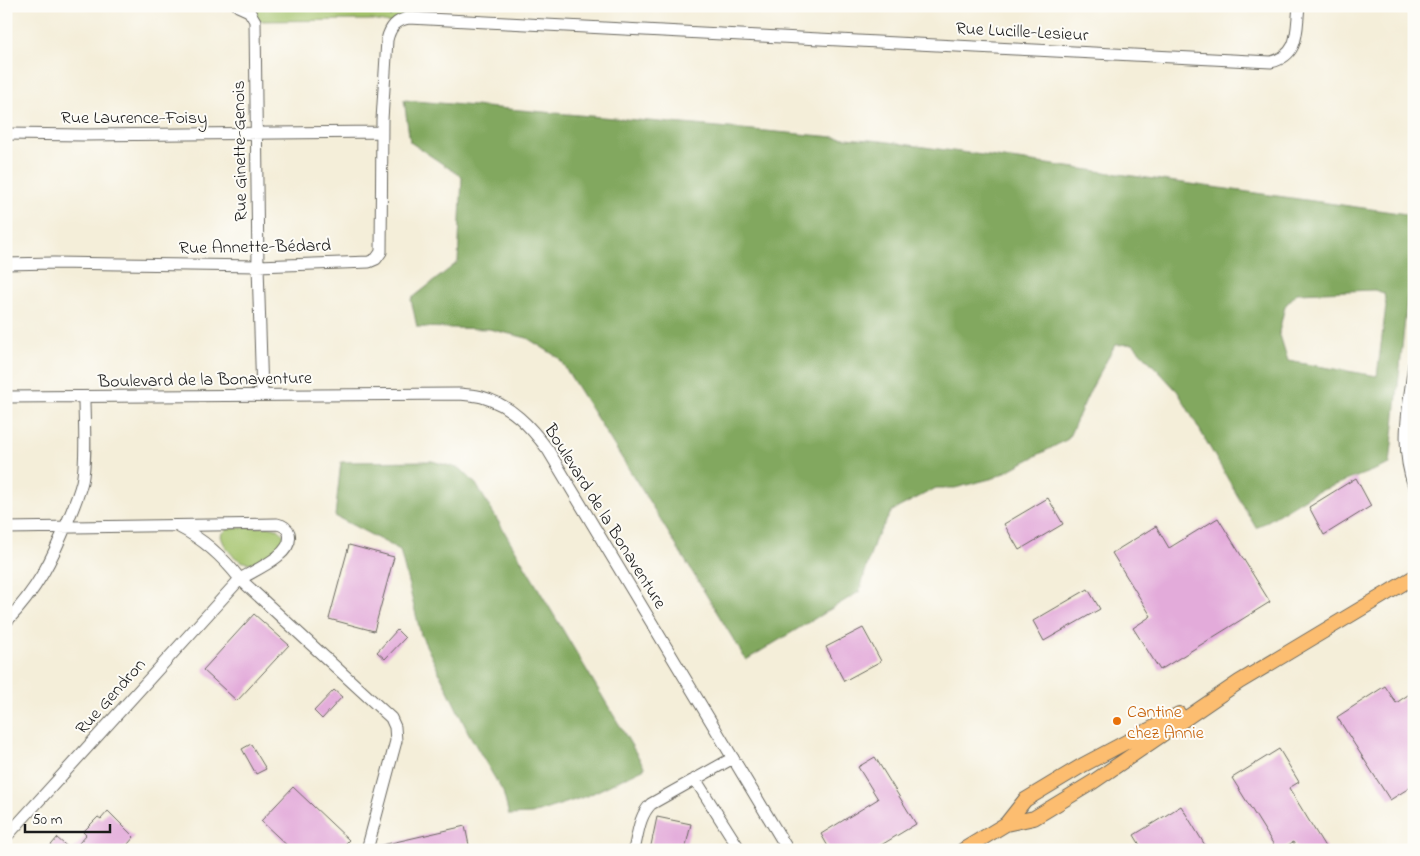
<svg xmlns="http://www.w3.org/2000/svg" width="1420" height="856" font-family="'Indie Flower',sans-serif">
<rect width="100%" height="100%" fill="#fdfcf7"/>
<filter id="ink" filterUnits="userSpaceOnUse"><feTurbulence type="fractalNoise" baseFrequency=".02" numOctaves="2"/><feDisplacementMap in="SourceGraphic" scale="10" xChannelSelector="R" yChannelSelector="G"/><feConvolveMatrix kernelMatrix="1 2 1 2 8 2 1 2 1" color-interpolation-filters="sRGB"/></filter>
<filter id="wash" filterUnits="userSpaceOnUse"><feTurbulence type="fractalNoise" baseFrequency=".0096" numOctaves="4" result="noise"/><feDisplacementMap in="SourceGraphic" scale="20" xChannelSelector="R" yChannelSelector="G"/><feGaussianBlur stdDeviation="1.12" result="paint"/><feColorMatrix in="noise" values="0 0 0 0 0 0 0 0 0 0 0 0 0 0 0 0 0 1.4 0 .05"/><feComposite in="paint" operator="in"/></filter>
<g filter="url(#wash)">
<rect width="100%" height="100%" fill="#f4eed9"/>
<path fill="#a3c26a" stroke="#606f43" d="M238,6H411L409,18L395,24L372,20L255,21Z
M273,527C302,538 266,562 250,563C236,563 223,547 221,535L228,528Z"/>
<path fill="#82a85e" stroke="#4f623d" fill-rule="evenodd" d="M404,100L881,141L1414,215V253L1407,299L1390,464L1312,494L1256,528L1178,392L1133,344L1115,345L1089,393L1068,439L994,478L955,488H936L892,511L875,540L859,592L746,660L652,506L559,358L527,338L489,329L417,327L411,299L458,262L462,177L410,142ZM1374,290L1384,293L1386,306L1377,376L1288,361L1279,332L1285,306L1297,293Z
M432,461L461,469L476,484L645,768L587,796L532,814L509,815L503,792L469,734L421,635L400,550L335,516L341,462Z"/>
<g id="blocks">
<path fill="#e3abda" d="M1356,478L1371,506L1324,535L1309,507Z
M1048,498L1063,524L1019,550L1004,524Z
M1218,518L1270,602L1160,670L1133,628L1151,616L1112,553L1156,526L1169,548Z
M349,545L394,557L374,631L329,619Z
M1088,589L1100,609L1044,641L1033,621Z
M254,614L289,645L237,701L203,670Z
M863,628L881,661L844,681L826,647Z
M397,630L405,638L385,659L377,652Z
M1385,686L1396,703L1414,691V785L1390,800L1337,717Z
M334,690L342,697L322,719L314,711Z
M251,744L266,769L256,774L242,749Z
M1279,749L1299,782L1289,788L1327,850H1298L1293,842L1280,850H1277L1232,778Z
M875,757L916,824L873,850H830L821,834L878,799L858,767Z
M293,787L349,840L339,850H292L261,821Z
M1181,806L1208,850H1143L1134,835Z
M108,811L134,837L123,850H73L86,835L83,832L98,817L101,819Z
M657,817L691,824L685,850H650Z
M465,826L470,850H379L378,846Z
M57,838L71,850H47Z"/>
</g>
</g>
<g filter="url(#ink)">
<use href="#blocks" fill-opacity="0" stroke="#68665e" stroke-width="1"/>
<g fill="none" stroke-linecap="round" stroke-linejoin="round">
<defs>
<path id="minor" d="M238,6L249,11L255,21L258,266L262,395
M6,134L84,135L382,132
M6,264L53,263L258,266L369,262L376,259L381,252L382,120L387,40C390,27 396,20 409,18L1271,62C1300,55 1296,31 1299,6
M1414,364C1409,405 1399,446 1414,486
M6,397L459,394C467,395 475,395 482,397C511,405 531,427 548,450L788,850
M179,527C203,539 223,557 240,579L391,718L395,727L396,741L367,850
M6,528L277,524C282,525 287,527 289,533C295,554 255,570 240,579L6,837
M6,622C37,590 52,560 69,518C74,506 79,494 82,482C87,458 84,423 84,398
M695,779L740,850
M634,850C638,834 639,816 651,804L733,758"/>
<path id="major" d="M1006,824L1025,800L1083,765L1179,714
M963,850L1006,824L1034,818L1093,782L1239,682L1414,577"/>
</defs>
<use href="#minor" stroke="#68665e" stroke-width="13"/>
<use href="#major" stroke="#68665e" stroke-width="16"/>
<path stroke="#68665e" stroke-width="2" stroke-dasharray="1 4" stroke-linecap="butt" d="M384,6L390,15"/>
<use href="#minor" stroke="#fff" stroke-width="11"/>
<use href="#major" stroke="#fcbd6f" stroke-width="14"/>
</g>
</g>
<circle fill="#e8710a" stroke="#fdfcf7" stroke-width="2" cx="1117" cy="721" r="5"/>
<g text-anchor="middle" stroke-width="4" stroke-linejoin="round" paint-order="stroke">
<g font-size="18" fill="#1c1c1c" stroke="#fdfcf7">
<text transform="translate(1022 31) rotate(3)" y="6">Rue Lucille-Lesieur</text>
<text x="134" y="123">Rue Laurence-Foisy</text>
<text transform="translate(239 151) rotate(-91)" y="6">Rue Ginette-Genois</text>
<text transform="translate(255 246) rotate(-1)" y="6">Rue Annette-Bédard</text>
<text transform="translate(205 379) rotate(-1)" y="6">Boulevard de la Bonaventure</text>
<text transform="translate(606 516) rotate(58)" y="6">Boulevard de la Bonaventure</text>
<text transform="translate(110 696) rotate(-48)" y="6">Rue Gendron</text>
</g>
<g font-size="18" fill="#c56008" stroke="#fdfcf7" text-anchor="start">
<text x="1127" y="717">Cantine<tspan x="1127" dy="21">chez Annie</tspan></text>
</g>
</g>
<rect width="1420" height="856" fill="none" stroke="#fdfcf7" stroke-width="25"/>
<path d="M25 824v8h85v-8" fill="none" stroke="#1c1c1c" stroke-width="2.5"/>
<text x="32" y="824" font-size="15" fill="#1c1c1c" stroke="#fdfcf7" stroke-width="4" paint-order="stroke">50 m</text>
</svg>
